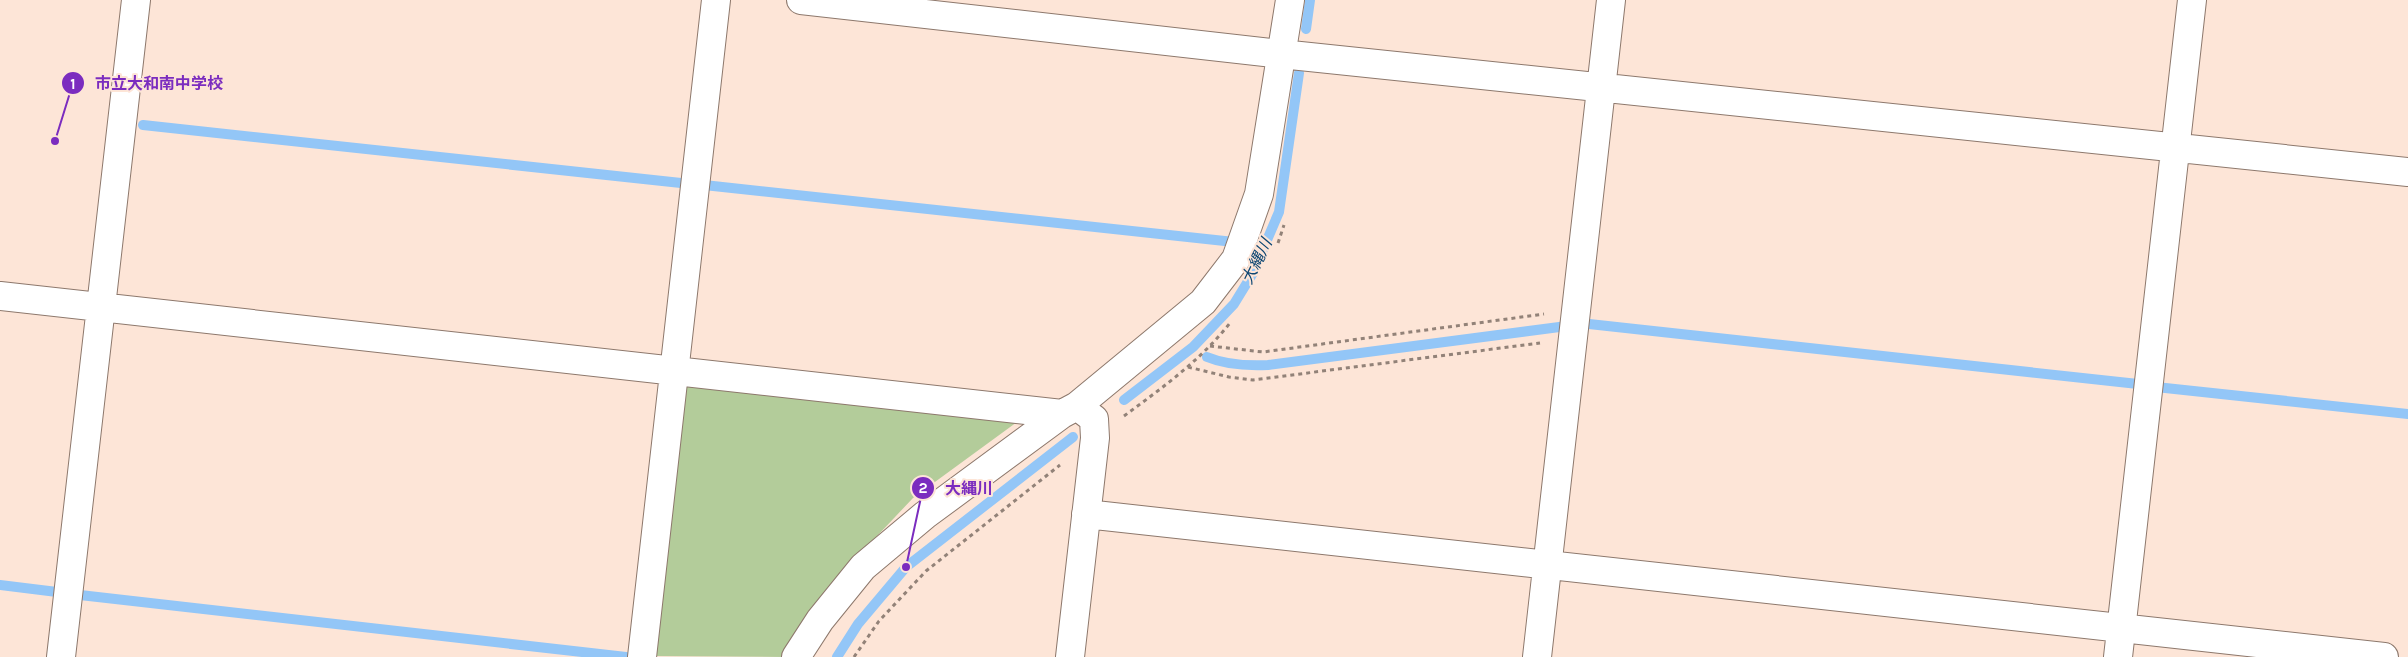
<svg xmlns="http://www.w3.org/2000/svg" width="2408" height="657" font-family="Karla,'Noto Sans JP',sans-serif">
<rect width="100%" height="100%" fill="#fde5d7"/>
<path fill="#b3cc9a" d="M687,384L1017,422L913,498L860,554L786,657L655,656Z"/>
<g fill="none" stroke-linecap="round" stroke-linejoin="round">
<path stroke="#93c6f7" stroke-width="10" d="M1306,29L1310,0
M143,125L681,183
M704,185L1234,242
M1580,323L2138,384
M1207,357C1226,365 1246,366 1268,365L1567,326
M2156,387L2408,414
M1124,400L1193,347L1234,304L1253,273L1279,212L1299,73
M0,585L57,592
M80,595L626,657
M837,657L858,624L906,567L1073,437"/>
<defs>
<path id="minor" d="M801,0L1281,54L2408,172
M0,296L1062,414
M1086,514L2384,657
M61,657L136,0
M642,657L716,0
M796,657L820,620L863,567L925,515L1062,414L1077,406L1203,302L1236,259L1259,194L1290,0
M1070,657L1095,438L1094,419L1077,406
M1537,657L1611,0
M2118,657L2192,0"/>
</defs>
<use href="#minor" stroke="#8d786c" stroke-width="30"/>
<path stroke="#928278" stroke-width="3" stroke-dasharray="4 4" stroke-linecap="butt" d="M1278,243L1284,225
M1210,346L1263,352L1544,314
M1188,367L1229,377L1253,380L1540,343
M1124,416C1162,388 1201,360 1230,323
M854,657L879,621L926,571L1060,465"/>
<use href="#minor" stroke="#fff" stroke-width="28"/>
</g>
<g text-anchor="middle" stroke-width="4" stroke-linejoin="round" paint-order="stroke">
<g font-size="16" font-style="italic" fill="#0b4572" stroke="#fde5d7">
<text transform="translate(1256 261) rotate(-64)" y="6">大縄川</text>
</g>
</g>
<path fill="none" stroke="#7b2cbf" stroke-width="2" d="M55 141L73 83M906 567L923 488"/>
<g fill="#7b2cbf" stroke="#fde5d7" stroke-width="2">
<circle cx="55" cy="141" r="5"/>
<circle cx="906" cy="567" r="5"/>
<circle cx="73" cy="83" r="12"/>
<circle cx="923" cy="488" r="12"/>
</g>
<g font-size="15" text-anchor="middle" font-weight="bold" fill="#fff">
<text x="73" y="89">1</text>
<text x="923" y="493">2</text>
</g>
<g font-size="16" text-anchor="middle" font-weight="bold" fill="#7b2cbf" stroke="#fde5d7" stroke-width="4" stroke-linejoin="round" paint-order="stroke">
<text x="159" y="89">市立大和南中学校</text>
<text x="969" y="494">大縄川</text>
</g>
</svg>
